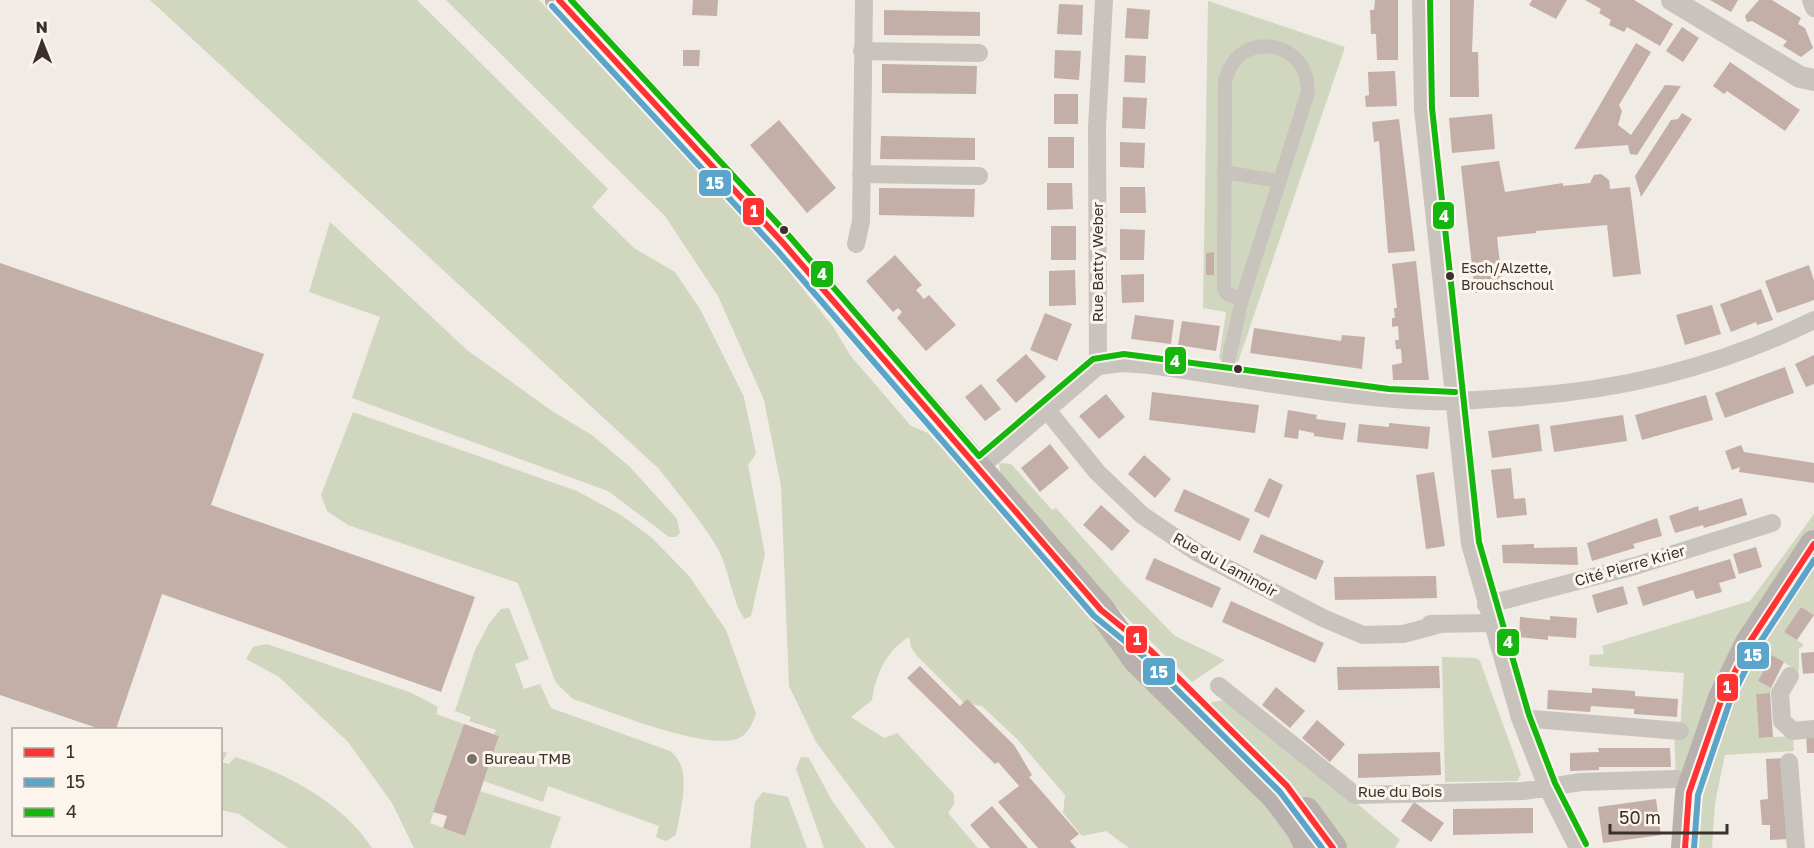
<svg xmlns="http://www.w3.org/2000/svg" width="1814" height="848" font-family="'Golos Text',sans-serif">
<rect width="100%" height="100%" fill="#f0ebe5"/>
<path fill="#d1d6bf" d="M150,0H417L608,189L592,207L634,248L675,272L700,309L744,397L756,454L748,465L765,554L751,616L745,619C733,606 729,568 718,549C701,520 679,495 659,469Z
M446,0H539L772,250L834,328L850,355L911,426L928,433L1137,660L1150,673L1161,662L1207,707L1212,702L1235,699L1400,840L1395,848H1129L1106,831L1082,836L1063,813L1065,795L1017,739L982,706L964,703L917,656L911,647L909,637C886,651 876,674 872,700L851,717L884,738L897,733L954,794V804L948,813L978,848H895L816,742L789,686L781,486L764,400L718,296L665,216Z
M1208,1L1345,47L1238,362L1219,359L1226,312L1203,308Z
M330,222L467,350L552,411L592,435L630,467L677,519L680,533L676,537H669L608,491L352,398L380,317L309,292Z
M353,412L577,491L621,515L651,537L689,576L726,630L756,714C753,722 749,732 741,737C712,754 607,710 573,699L556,683L518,583L348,525L327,511L321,495Z
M999,463L1011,464L1052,510L1056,508L1124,584L1175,636L1225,660L1192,682L1105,596L1000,473Z
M1814,514V615L1801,607L1784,632L1803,644V647L1799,648V671L1772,656L1758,681L1771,688L1770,693L1756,694L1759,738L1793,736L1794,751L1725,755L1715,803L1712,848H1695L1676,779L1674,731H1680L1684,673L1589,666L1590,655L1604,654L1602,646L1750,601Z
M509,608L529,659L515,664L524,689L540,684L551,708L670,751C694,769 680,809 676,835L666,841L656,837L659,826L548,786L543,802L484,781L499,736L494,734L496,730L469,721L471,717L455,711L475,650L490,622L501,609Z
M267,644L412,693L438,707L436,714L464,724L430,823L465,836L480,791L561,817L550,848H414L392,803L348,742L279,677L246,659L253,647Z
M1442,657L1476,658L1480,661L1521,774L1517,781L1445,782Z
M220,750L227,753L222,762L229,764L235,757C286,773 343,803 372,848H288L239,814L221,810Z
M801,757L809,758L831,799L866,848H824L796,769Z
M763,792L788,797L807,848H750L755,802Z"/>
<path fill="#c3afa7" d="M693,0H718L717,16L692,15Z
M1375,0H1398V60H1377L1376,34H1371L1370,10H1374Z
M1450,0H1474L1472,52H1478L1479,97H1450Z
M1532,0H1567L1556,19L1529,5Z
M1585,0H1634L1673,24L1660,46L1627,27L1624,32L1609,25L1611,20L1599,13L1601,9Z
M1710,0H1738L1731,12Z
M1759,0H1772L1801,18L1798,24L1805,28L1813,48L1801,57L1783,46L1787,41L1752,21L1747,22L1745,16Z
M1059,4L1083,5L1082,35L1057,34Z
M1127,8L1150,10L1148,39L1125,38Z
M884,10L980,12V36L884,35Z
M1682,27L1699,38L1683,62L1666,51Z
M1636,43L1651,52L1619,105L1622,111L1618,125L1631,135L1665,85L1681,86L1637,155L1630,154L1628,145L1574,149Z
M683,50H700L699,66H683Z
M1055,50L1081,51L1079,80L1054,78Z
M1125,55L1146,56L1145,83L1124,82Z
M1730,62L1800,110L1785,131L1727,91L1724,94L1713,86Z
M882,64L977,66L976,94L882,93Z
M1395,71L1397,106L1366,107L1365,96L1369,95L1368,72Z
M1054,94H1078V124H1054Z
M1123,97L1147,98L1145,129L1122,128Z
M1682,113L1692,119L1641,197L1635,176L1671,120L1678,119Z
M1492,114L1495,149L1452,153L1449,118Z
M1399,119L1415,251L1388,253L1379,141L1374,142L1372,122Z
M779,120L836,188L807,213L750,145Z
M881,136L975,138V160L880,159Z
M1048,137H1074V168H1048Z
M1120,142L1145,143L1144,168L1120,167Z
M1499,161L1505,192L1563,183V186L1590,183L1594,175L1601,174L1609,180L1610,189L1630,187L1641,274L1613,277L1607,225L1536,231V233L1497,237L1503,290L1475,293L1461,166Z
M1047,183H1072L1073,209L1047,210Z
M1120,187H1145L1146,213H1120Z
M879,188L975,189L974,217L879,215Z
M1051,226H1076V260H1051Z
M1120,229L1145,230L1144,260H1120Z
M1214,252V275H1206V253Z
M895,255L922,285L916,290L924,299L929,295L956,325L926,351L897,318L902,312L898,308L893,312L866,281Z
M1416,261L1429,380H1393L1392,365L1402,363L1401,349H1396L1395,340H1399L1398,326L1392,327V318H1395L1394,308H1397L1392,264Z
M0,263L264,354L211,505L475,597L441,692L162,594L116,729H100L0,695Z
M1809,265L1814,281V300L1777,313L1765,281Z
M1075,270L1076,305L1049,306V271Z
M1144,274V302L1122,303L1121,275Z
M1761,289L1773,320L1757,325L1756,322L1731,332L1720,304Z
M1712,305L1721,334L1685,345L1676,315Z
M1045,313L1072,324L1057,361L1030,350Z
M1135,315L1174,320L1171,344L1131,339Z
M1182,321L1220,326L1216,351L1178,345Z
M1254,328L1341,341L1342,335L1365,337L1362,369L1250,353Z
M1026,354L1046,377L1016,403L996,380Z
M1814,355V384L1806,387L1795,364Z
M1785,367L1794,393L1725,418L1715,393Z
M981,384L1001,409L985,421L965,397Z
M1152,392L1259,405L1255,433L1149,420Z
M1106,394L1125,417L1099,439L1079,416Z
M1706,395L1713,420L1642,440L1635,415Z
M1288,410L1317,415L1316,419L1346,423L1343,440L1314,436V433L1299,430L1298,439L1284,437Z
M1623,415L1627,441L1554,452L1550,426Z
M1389,423L1430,427L1428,449L1357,442L1359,424L1389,427Z
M1539,424L1542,451L1492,458L1488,431Z
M1050,444L1069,468L1040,492L1021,468Z
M1741,445L1744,452L1814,463V483L1739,472L1740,467L1732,470L1725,451Z
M1144,455L1171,479L1155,498L1128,474Z
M1511,468L1514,499L1525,498L1527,515L1497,518L1491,470Z
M1434,472L1445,546L1426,549L1416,475Z
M1269,478L1283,485L1269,518L1254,511Z
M1184,489L1250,519L1240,541L1174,511Z
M1742,498L1747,515L1704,528L1703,525L1675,533L1669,516L1698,506L1699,511Z
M1101,505L1130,531L1112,551L1083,525Z
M1657,518L1662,536L1633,544L1635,548L1592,561L1587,543Z
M1261,534L1324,561L1316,580L1253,552Z
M1534,544V548L1577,547L1578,565L1503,563L1502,545Z
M1756,547L1762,567L1739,574L1733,554Z
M1154,558L1221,588L1212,608L1145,579Z
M1730,559L1736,578L1719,583L1722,592L1696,599L1693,590L1643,606L1637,587Z
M1436,576L1437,598L1335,600L1334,577Z
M1623,586L1628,604L1597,613L1592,595Z
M1231,601L1324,643L1315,663L1222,622Z
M1801,607L1814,615L1797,640L1784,632Z
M1550,616L1577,618L1576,638L1548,636V640L1519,637L1520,617L1550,620Z
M1814,652V673L1803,674L1801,653Z
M1772,655L1784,662L1771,688L1758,681Z
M920,666L960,706L967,699L1014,745L1032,775L1029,777L1079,834L1070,841L1076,848H1038L998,802L1019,786L998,762L995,764L907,678Z
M1439,666L1440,688L1338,690L1337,667Z
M1276,687L1305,711L1290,728L1262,705Z
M1592,688L1635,691V696L1678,699L1677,717L1634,714V709L1591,706L1590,712L1547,709L1548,690L1592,693Z
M1770,693L1773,737L1759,738L1756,694Z
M1317,720L1345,744L1330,762L1302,738Z
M464,724L499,736L465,836L443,828L447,816L433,812Z
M1806,732H1814V753H1807Z
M1598,748H1670L1671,767H1599V770L1570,771V753L1599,752Z
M1440,752L1441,775L1358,778V754Z
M1786,758L1790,839L1770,840V825H1762L1760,800L1768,799L1766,759Z
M1656,799L1661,835L1603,843L1598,807Z
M1414,802L1444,823L1431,842L1401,821Z
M992,806L1028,848H990L970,825Z
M1533,808V833L1453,835V809Z"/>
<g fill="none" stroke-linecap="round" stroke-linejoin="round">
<path stroke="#c9c3be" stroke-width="14" d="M1224,172L1278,181
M1225,376L1242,299L1308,92C1307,84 1307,75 1303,69C1290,44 1256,38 1236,59C1231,64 1228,73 1225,80L1224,289L1227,294L1242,299"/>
<path stroke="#c9c3be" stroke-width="18" d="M1421,0L1423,109L1470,544L1520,718L1547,787L1578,848
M1811,0L1814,8
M862,51L979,53
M861,174L979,176
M856,244L861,221L864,0
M1098,366L1123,363L1150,365C1242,378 1335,397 1428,401C1454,402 1479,400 1505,398C1615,392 1715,369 1814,320
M1047,410L1097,472L1142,515L1198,553L1323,618L1363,635L1403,634L1441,624
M978,469L1098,366L1097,127L1104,0
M1486,605L1635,566L1772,523
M1430,624L1491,623
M1790,676L1780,693L1782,721L1793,731L1814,729
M1219,686L1355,795L1523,791L1581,782L1676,779
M1520,718L1680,731
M1789,762L1796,848"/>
<path stroke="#c9c3be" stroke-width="22" d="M1672,0L1800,77L1814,80"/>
<path stroke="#b8b1ad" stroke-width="28" d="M559,0L783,243L1101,610L1137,660L1276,797L1300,829L1309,848
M1306,811L1333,848
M1685,848L1689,793L1722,698L1749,643L1814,544"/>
<defs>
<path id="bus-1" d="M559,0L783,243L1101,610L1150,650L1287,786L1333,848
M1685,848L1689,793L1722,698L1749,643L1814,544"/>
<path id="bus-2" d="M552,6L776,249L1094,616L1144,657L1280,792L1322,848
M1694,848L1698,795L1730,701L1757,647L1814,560"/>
<path id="bus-3" d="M571,0L790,237L979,456L1093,359L1124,354L1389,389L1455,392
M1430,0L1432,108L1479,542L1529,715L1555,783L1586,844"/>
</defs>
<use href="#bus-1" stroke="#fbf5ee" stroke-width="10"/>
<use href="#bus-2" stroke="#fbf5ee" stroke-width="10"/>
<use href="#bus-3" stroke="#fbf5ee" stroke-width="10"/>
<use href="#bus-1" stroke="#f33" stroke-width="6"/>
<use href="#bus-2" stroke="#5ba5ca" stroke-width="6"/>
<use href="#bus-3" stroke="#15b70f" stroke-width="6"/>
</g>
<g fill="#3b302b" stroke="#fbf5ee" stroke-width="2">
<circle cx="784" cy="230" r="5"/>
<circle cx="1450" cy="276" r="5"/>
<circle cx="1238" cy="369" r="5"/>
</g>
<circle fill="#7a716c" stroke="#fbf5ee" stroke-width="2" cx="472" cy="759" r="6"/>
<g text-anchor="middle" stroke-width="6" stroke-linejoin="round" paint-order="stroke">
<g font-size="14" fill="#3b302b" stroke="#fbf5ee" text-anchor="start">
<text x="1461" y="273">Esch/Alzette,<tspan x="1461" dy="17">Brouchschoul</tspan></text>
</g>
<g font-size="15" fill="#3b302b" stroke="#fbf5ee">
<text transform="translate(1098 262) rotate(-90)" y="5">Rue Batty Weber</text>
<text transform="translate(1225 565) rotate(29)" y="5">Rue du Laminoir</text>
<text transform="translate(1630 566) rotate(-16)" y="5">Cité Pierre Krier</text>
<text x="1400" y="797">Rue du Bois</text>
</g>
<g font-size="15" fill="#3b302b" stroke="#fbf5ee" text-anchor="start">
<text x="484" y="764">Bureau TMB</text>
</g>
</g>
<g stroke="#fbf5ee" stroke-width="2">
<rect x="698" y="169" width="34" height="28" rx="6" fill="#5ba5ca"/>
<rect x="742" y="197" width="23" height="29" rx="6" fill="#f33"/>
<rect x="1432" y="201" width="23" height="29" rx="6" fill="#15b70f"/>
<rect x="810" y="260" width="24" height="28" rx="6" fill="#15b70f"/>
<rect x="1164" y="346" width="23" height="29" rx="6" fill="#15b70f"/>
<rect x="1125" y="625" width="23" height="29" rx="6" fill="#f33"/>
<rect x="1496" y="628" width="24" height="29" rx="6" fill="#15b70f"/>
<rect x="1736" y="641" width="34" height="29" rx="6" fill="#5ba5ca"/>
<rect x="1142" y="657" width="34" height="29" rx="6" fill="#5ba5ca"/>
<rect x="1716" y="673" width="23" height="29" rx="6" fill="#f33"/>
</g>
<g font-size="16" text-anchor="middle" font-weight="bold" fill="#fff">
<text x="715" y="189">15</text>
<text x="754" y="217">1</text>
<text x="1444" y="222">4</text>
<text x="822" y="280">4</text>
<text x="1175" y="367">4</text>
<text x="1137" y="645">1</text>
<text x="1508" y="648">4</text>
<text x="1753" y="661">15</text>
<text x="1159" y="678">15</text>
<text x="1727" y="693">1</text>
</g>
<rect x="12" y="728" width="210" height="108" fill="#fbf5ee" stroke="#aea6a0" stroke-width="1.5"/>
<rect x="24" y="748" width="30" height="9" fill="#ff3333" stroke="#aea6a0" stroke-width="1.5"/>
<text x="66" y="758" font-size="18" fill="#3b302b">1</text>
<rect x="24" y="778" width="30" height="9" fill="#5ba5ca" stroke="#aea6a0" stroke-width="1.5"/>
<text x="66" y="788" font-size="18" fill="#3b302b">15</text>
<rect x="24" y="808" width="30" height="9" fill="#15b70f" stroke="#aea6a0" stroke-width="1.5"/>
<text x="66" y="818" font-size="18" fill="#3b302b">4</text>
<g transform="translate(42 42) rotate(359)" stroke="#fbf5ee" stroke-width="4.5" paint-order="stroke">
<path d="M0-4.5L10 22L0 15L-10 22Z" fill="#3b302b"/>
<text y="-9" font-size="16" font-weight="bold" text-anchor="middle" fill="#3b302b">N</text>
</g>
<path d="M1610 824v9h117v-9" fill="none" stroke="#3b302b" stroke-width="3"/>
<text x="1619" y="824" font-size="18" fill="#3b302b" stroke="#fbf5ee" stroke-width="4.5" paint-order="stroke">50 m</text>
</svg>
